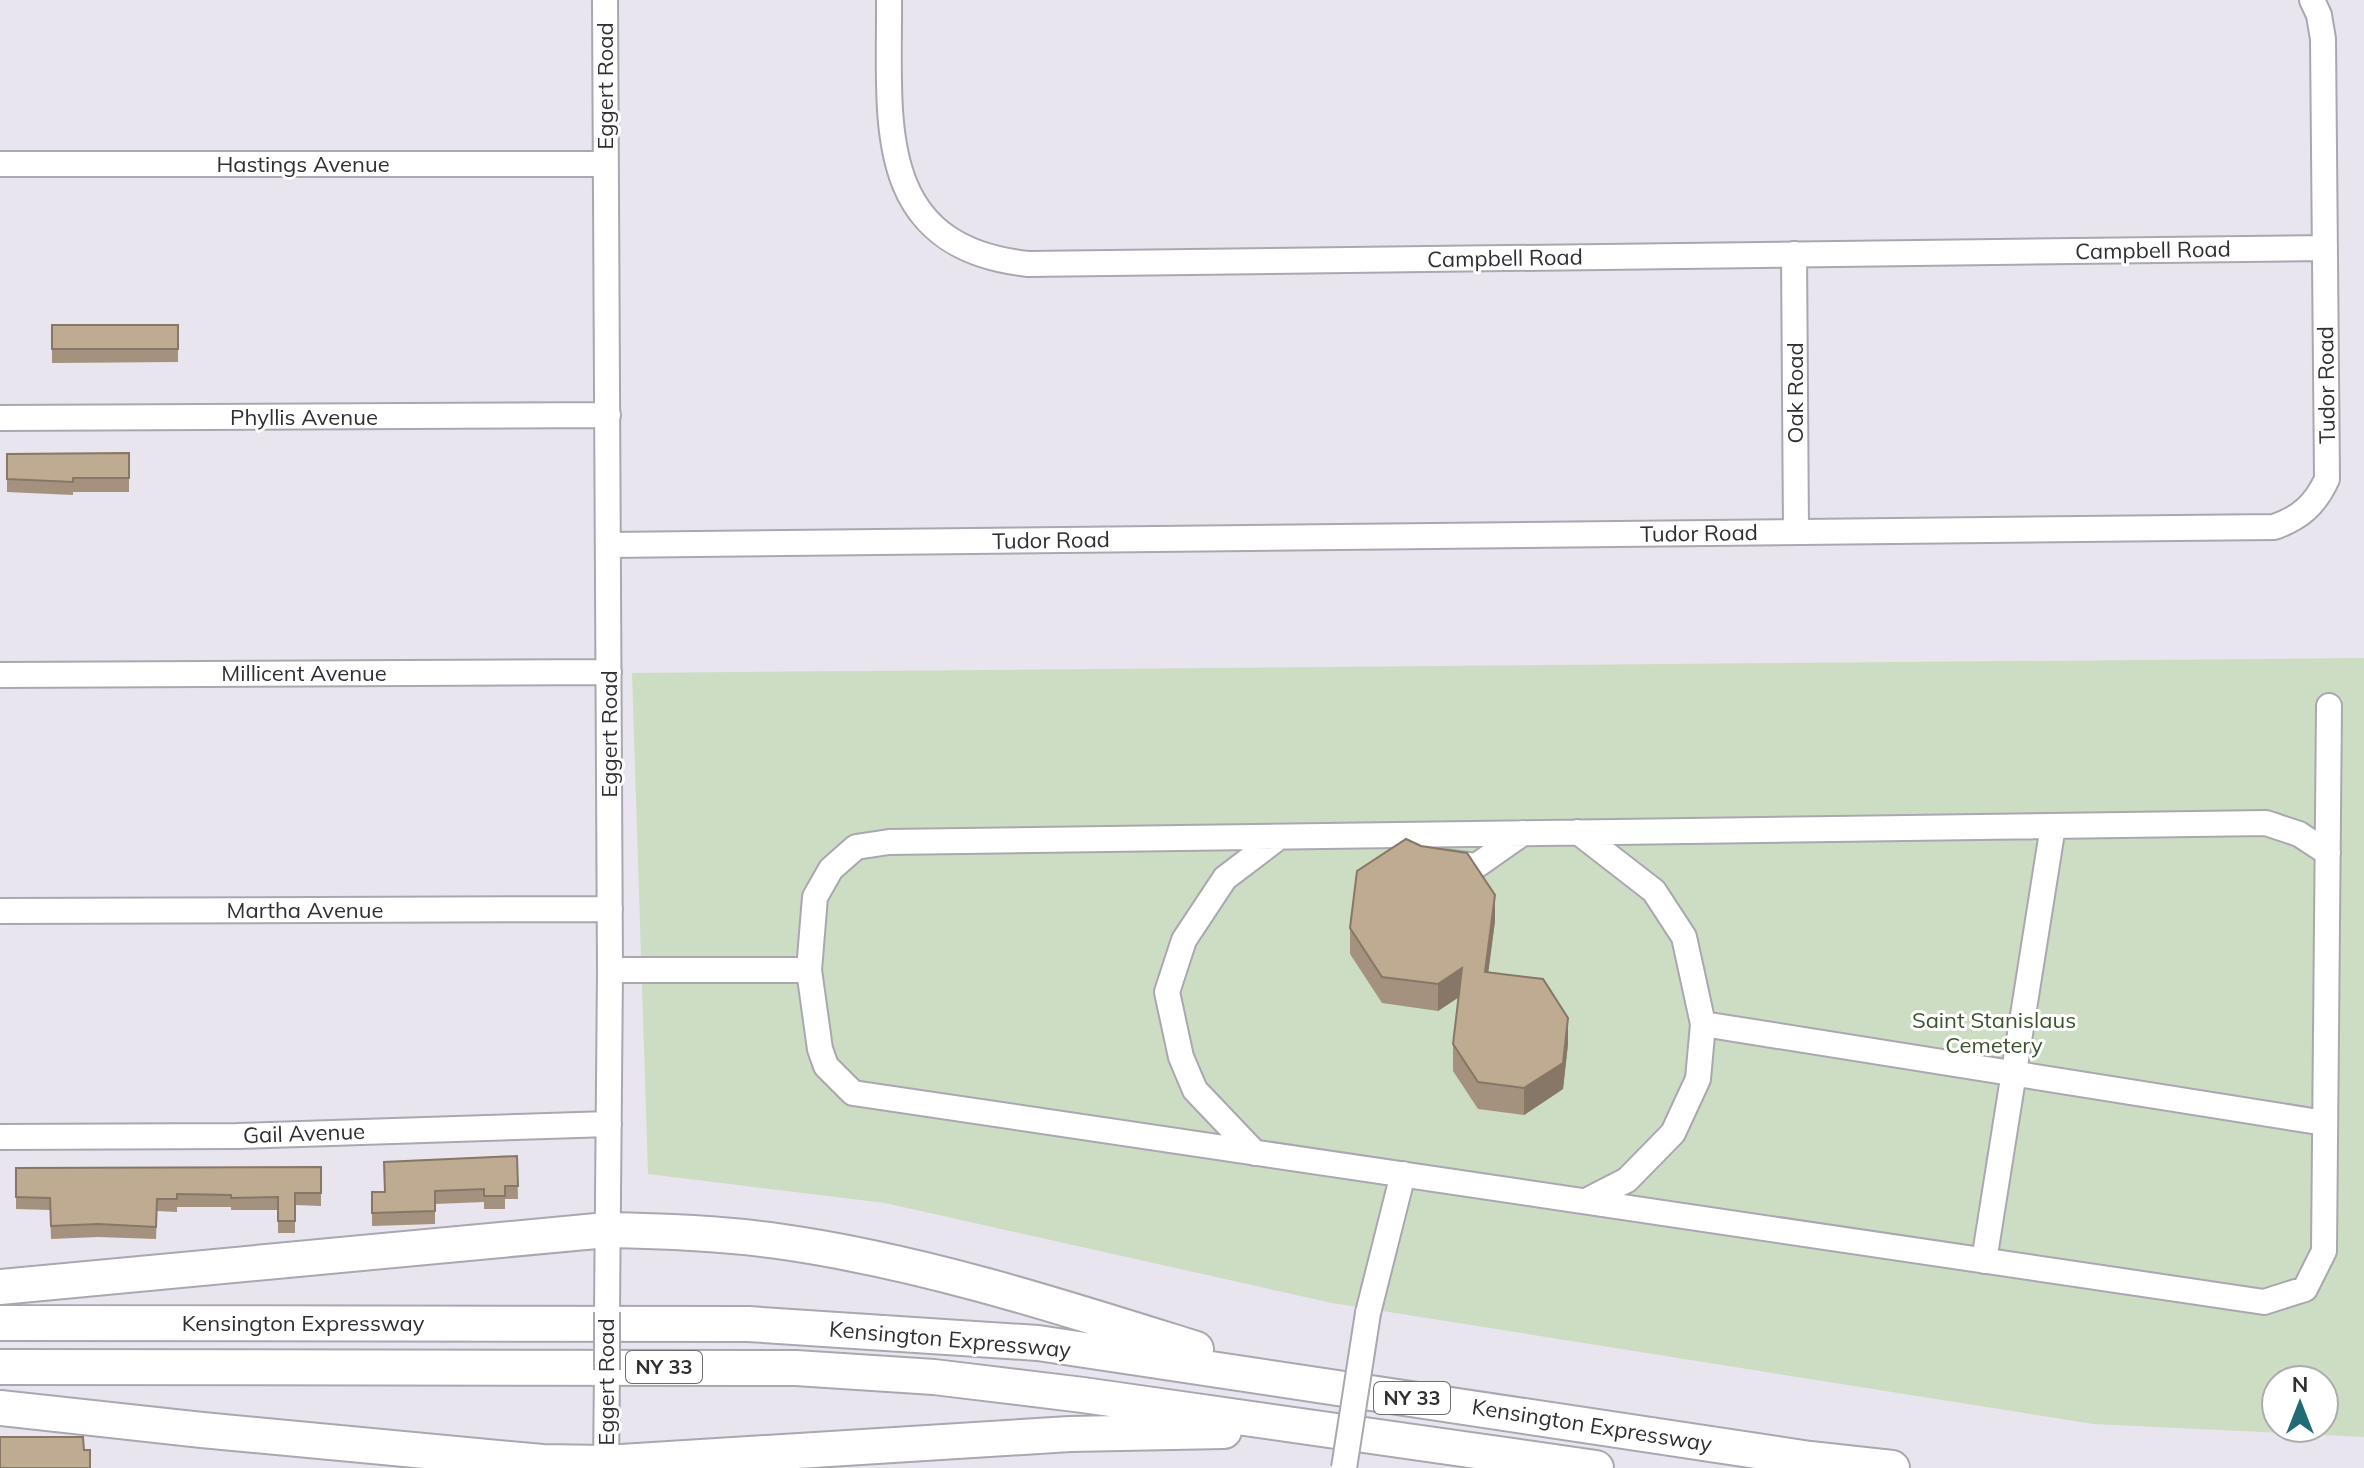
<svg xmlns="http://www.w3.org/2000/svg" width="2364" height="1468" font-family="Mulish,sans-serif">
<rect width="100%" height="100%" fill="#e8e5ee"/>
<path fill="#cdddc3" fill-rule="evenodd" d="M2364,658V1437L2093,1424L1332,1303L885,1203L648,1174L632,673ZM2276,1380H2324V1428H2276Z"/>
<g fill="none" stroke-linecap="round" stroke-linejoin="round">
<defs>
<path id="minor" d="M605,0L610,970L607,1312
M889,0C890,120 871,247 1028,264L2325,248
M0,164H605
M1794,254L1796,532
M0,418L608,415
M609,545L2274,527C2300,518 2315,505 2327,479L2323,39L2319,15L2312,0
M0,675L609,672
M1578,832L1654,891L1684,937L1703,1024L1698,1079L1673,1133L1627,1180L1586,1201
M2328,853L2299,834L2266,823L889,842L856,847L831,869L815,897L809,970L820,1049L826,1066L853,1093L2264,1302L2305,1289L2324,1251L2329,706
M1444,862L1476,866L1523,833
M0,911L610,909
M610,970H809
M1703,1024L2325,1123
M0,1137L237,1136L609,1124
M1255,1153L1195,1090L1181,1057L1167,992L1184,940L1225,878L1279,837
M1984,1261L2053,826
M1368,1313L1403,1174
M606,1468L607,1370"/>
<path id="highway" d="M0,1287L607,1230C664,1231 721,1233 777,1241C920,1261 1059,1306 1196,1349
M0,1323L748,1324L1038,1343L1810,1459L1892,1468
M0,1367L796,1368L934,1377L1083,1395L1596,1468
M0,1408L202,1430L542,1462L605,1463L1070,1434L1224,1431"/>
</defs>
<use href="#minor" stroke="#aaa7b0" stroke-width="28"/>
<use href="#highway" stroke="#aaa7b0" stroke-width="38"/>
<use href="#minor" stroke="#fff" stroke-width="24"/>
<use href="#highway" stroke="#fff" stroke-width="34"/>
<defs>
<path id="minor-bridge" d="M607,1312V1370
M1344,1468L1368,1313"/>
</defs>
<use href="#minor-bridge" stroke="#aaa7b0" stroke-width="28" stroke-linecap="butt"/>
<use href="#minor-bridge" stroke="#fff" stroke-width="24"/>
</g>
<path fill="#a4927e" d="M52,325H178V362L52,363Z
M129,453V492H73V495L7,492V454Z
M1495,921L1488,972L1568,1044L1563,1089L1524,1115L1478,1109L1453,1071V1044L1459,997L1438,1011L1382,1003L1350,954V928Z
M517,1156L518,1199H505V1209H484V1202L435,1204V1224L372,1226V1192H384Z
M321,1167V1206L295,1205V1233H278V1210H231V1207H177V1212L157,1211L156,1239L98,1237L51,1239L50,1210L16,1209V1168Z"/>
<path fill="#867766" d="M1495,895V921L1485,998V972Z
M1462,968V995L1438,1011V984Z
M1568,1018V1044L1563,1089L1524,1115V1088Z"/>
<path fill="#bfaa92" stroke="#867766" stroke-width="2" d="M52,325H178V349H52Z
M129,453V478H73V482L7,479V454Z
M1406,839L1421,846L1467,853L1495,895L1485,972L1543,979L1568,1018L1563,1063L1524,1088L1478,1082L1453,1044L1462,968L1438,984L1382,977L1350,928L1357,871Z
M517,1156L518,1186H505V1196H484V1189L435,1191V1211L372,1213V1192H385L384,1162Z
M321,1167V1193H295V1221H278V1197L231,1198V1195L177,1194V1199H157L156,1227L98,1224L51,1226L50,1198L16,1197V1168Z
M0,1437H83L84,1450H90V1468H0Z"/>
<g text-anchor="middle" stroke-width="6" stroke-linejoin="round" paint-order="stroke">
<g fill="#fff" stroke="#6e6d70" stroke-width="2">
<rect x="626" y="1351" width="76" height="32" rx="6"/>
<rect x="1374" y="1382" width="76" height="32" rx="6"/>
</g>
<g font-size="20" font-weight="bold" fill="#302f32">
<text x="664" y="1374">NY 33</text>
<text x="1412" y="1405">NY 33</text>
</g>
<g font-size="22" fill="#302f32" stroke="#fff">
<text transform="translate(605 86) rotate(-90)" y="8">Eggert Road</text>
<text x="303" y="172">Hastings Avenue</text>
<text transform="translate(2153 250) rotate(-1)" y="8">Campbell Road</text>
<text transform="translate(1505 258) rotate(-1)" y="8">Campbell Road</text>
<text transform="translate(2326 385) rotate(-91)" y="8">Tudor Road</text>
<text transform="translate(1795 393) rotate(-90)" y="8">Oak Road</text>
<text x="304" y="425">Phyllis Avenue</text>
<text transform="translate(1699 533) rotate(-1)" y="8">Tudor Road</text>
<text transform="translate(1051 540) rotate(-1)" y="8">Tudor Road</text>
<text x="304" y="681">Millicent Avenue</text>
<text transform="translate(609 734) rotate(-90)" y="8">Eggert Road</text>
<text x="305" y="918">Martha Avenue</text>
<text transform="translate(304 1133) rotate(-2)" y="8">Gail Avenue</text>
<text x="303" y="1331">Kensington Expressway</text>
<text transform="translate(950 1339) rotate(5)" y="8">Kensington Expressway</text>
<text transform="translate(606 1382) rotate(-90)" y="8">Eggert Road</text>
<text transform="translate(1592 1425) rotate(9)" y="8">Kensington Expressway</text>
</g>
<g font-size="22" fill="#3b542b" stroke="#fff">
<text x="1994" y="1028">Saint Stanislaus<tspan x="1994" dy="25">Cemetery</tspan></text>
</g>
</g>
<g transform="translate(2300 1404)"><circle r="38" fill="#ffffff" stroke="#acacad" stroke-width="2"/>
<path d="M0-6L14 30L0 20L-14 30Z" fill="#206b74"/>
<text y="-12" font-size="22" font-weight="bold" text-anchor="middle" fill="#302f32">N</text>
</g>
</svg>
